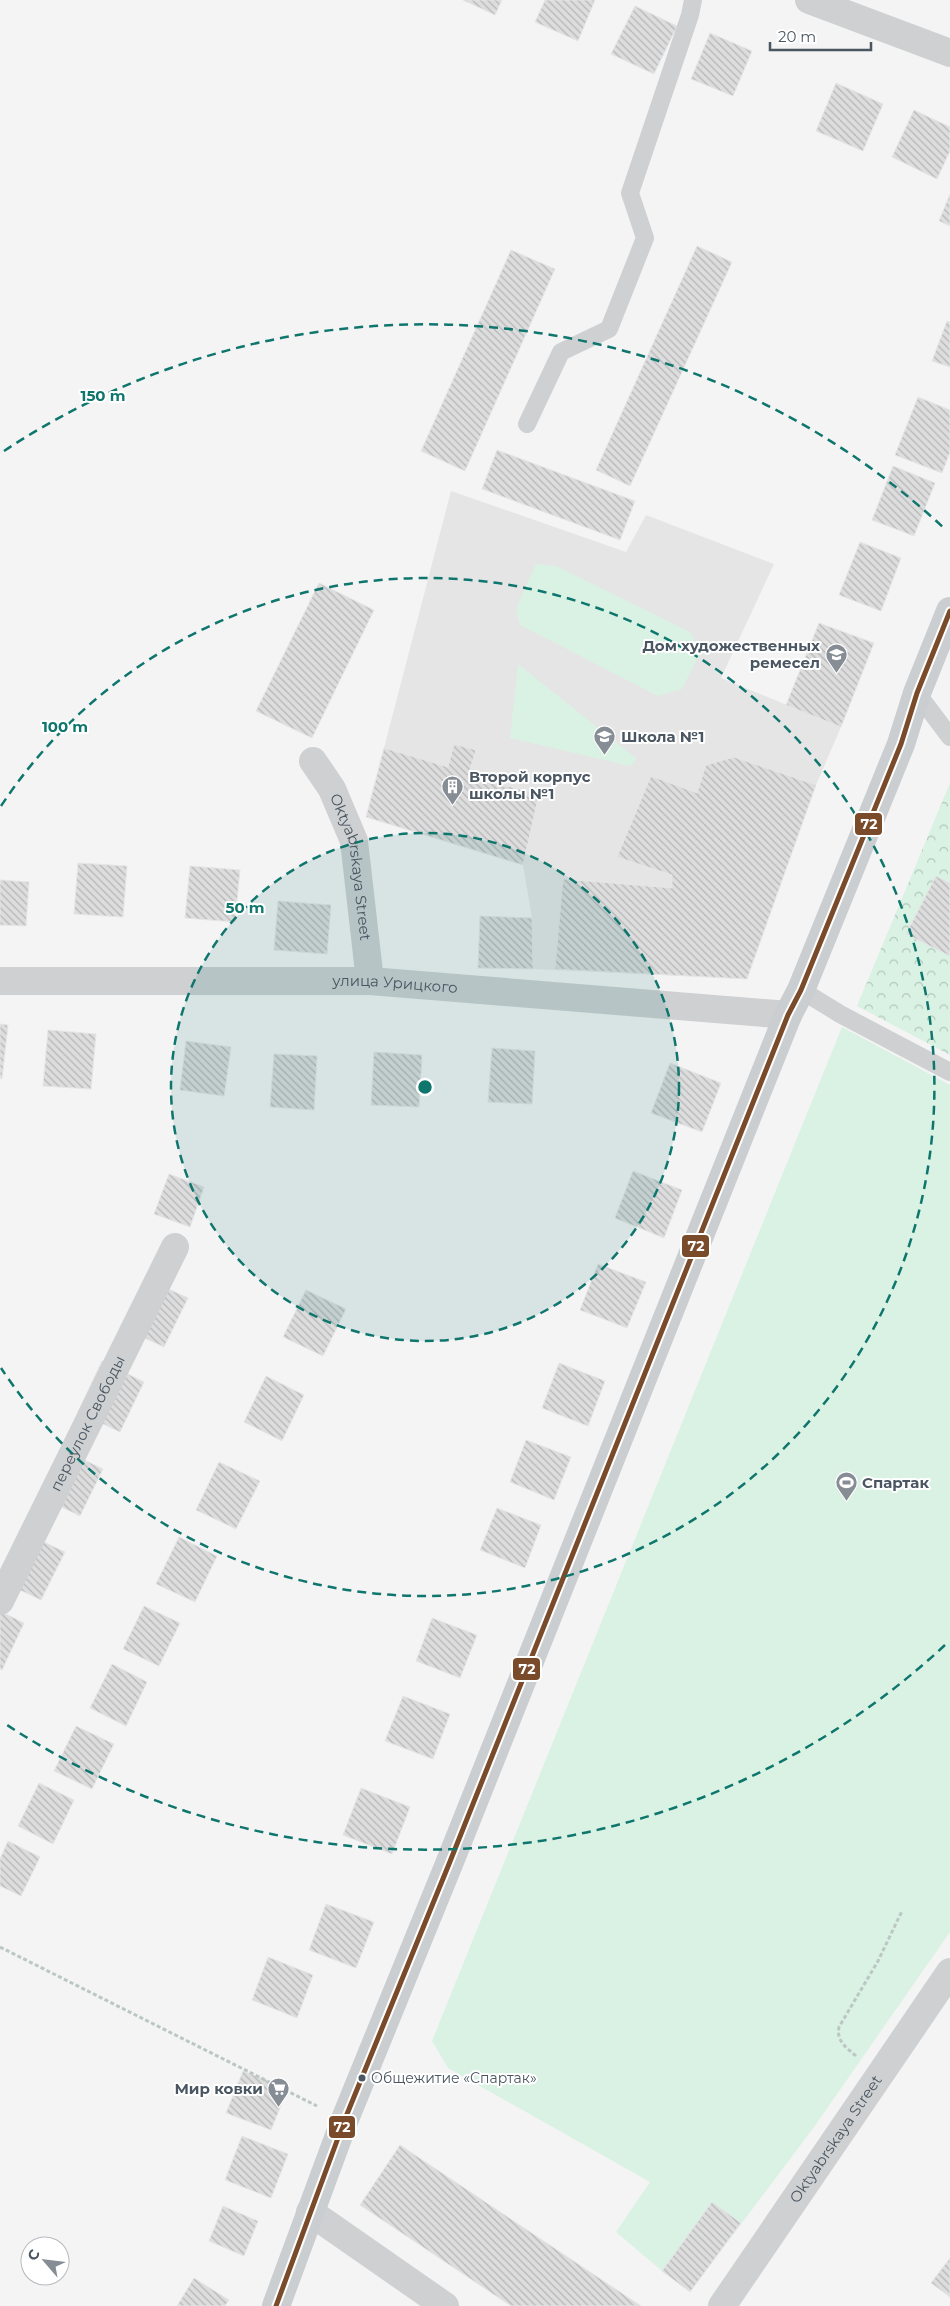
<svg xmlns="http://www.w3.org/2000/svg" width="950" height="2306" font-family="Montserrat,sans-serif">
<defs>
<pattern id="forest-crowns" width="20" height="18" patternUnits="userSpaceOnUse" patternTransform="scale(1.25)"><rect width="20" height="18" fill="#d9f2e3"/><path d="M2 6a3 3 0 1 1 6 0M12 15a3 3 0 1 1 6 0" fill="none" stroke="#b2c7bb"/></pattern>
<pattern id="building-back-hatch" width="6" height="6" patternUnits="userSpaceOnUse" patternTransform="scale(1.25)"><rect width="6" height="6" fill="#ddddde"/><path d="M-1 5l2 2M0 0l6 6M5-1l2 2" fill="none" stroke="#b5b6b7"/></pattern>
</defs>
<rect width="100%" height="100%" fill="#f4f4f4"/>
<path fill="#e6e5e6" d="M451,491L626,552L646,515L774,564L721,678L841,727L816,785L747,979L533,969L532,918L523,865L366,817Z"/>
<path fill="#d9f2e3" d="M536,564L556,566L690,632L701,651L682,689L658,696L520,625L516,609Z
M518,664L637,759L630,766L510,738Z
M842,1027L950,1085V1932L814,2127L690,2292L662,2271L616,2232L650,2182L448,2068L432,2041Z"/>
<path fill="url(#forest-crowns)" d="M950,783V1055L857,1006Z"/>
<path fill="url(#building-back-hatch)" stroke="#e5e6e7" d="M463,0H502L495,15Z
M545,0H595L578,41L535,22Z
M635,6L677,26L654,74L611,54Z
M710,33L752,51L733,96L691,79Z
M836,83L883,104L863,151L816,131Z
M914,110L950,127V151L937,179L892,157Z
M950,194V226L939,221Z
M697,246L732,262L630,486L596,470Z
M511,250L555,269L465,471L421,451Z
M947,321L950,322V367L932,361Z
M918,397L950,410V452L942,473L895,455Z
M497,450L635,501L620,540L482,489Z
M893,466L935,483L914,536L872,520Z
M860,542L901,558L881,611L839,595Z
M319,583L374,610L312,738L256,711Z
M819,623L874,643L841,727L786,705Z
M454,744L476,750L468,776L539,794L523,865L366,817L384,748L448,767Z
M734,757L816,785L747,979L555,969L563,879L672,888V875L617,857L651,776L697,793L706,765Z
M78,863L127,866L123,917L74,914Z
M190,866L240,870L235,922L185,918Z
M936,876L950,883V956L906,934Z
M0,880L29,882L26,926L0,925Z
M278,901L331,905L327,954L274,950Z
M480,916L532,918L533,969L478,968Z
M0,1024L8,1025L2,1079L0,1078Z
M48,1030L96,1034L91,1089L43,1086Z
M186,1041L231,1047L224,1096L180,1090Z
M492,1048L535,1051L532,1104L488,1102Z
M374,1052L422,1055L419,1107L371,1105Z
M274,1054L317,1056L314,1110L270,1107Z
M670,1063L721,1083L702,1132L651,1113Z
M633,1171L682,1190L664,1238L615,1218Z
M169,1174L204,1187L190,1227L154,1214Z
M598,1264L646,1282L627,1328L580,1310Z
M147,1279L188,1298L164,1347L123,1328Z
M306,1290L346,1309L323,1356L283,1337Z
M102,1361L144,1382L120,1432L78,1412Z
M559,1363L605,1381L588,1426L542,1408Z
M266,1376L304,1395L282,1441L244,1422Z
M526,1440L571,1457L554,1500L510,1482Z
M64,1450L103,1469L80,1516L41,1497Z
M219,1462L260,1481L236,1529L196,1510Z
M497,1508L541,1525L525,1568L480,1550Z
M25,1533L65,1552L41,1600L1,1581Z
M179,1537L217,1556L195,1602L156,1584Z
M144,1606L180,1623L159,1666L123,1649Z
M0,1611L24,1623L2,1670L0,1669Z
M432,1618L477,1635L460,1678L416,1661Z
M112,1664L147,1682L126,1726L90,1708Z
M403,1696L450,1714L433,1759L385,1741Z
M76,1726L114,1744L92,1789L54,1771Z
M39,1783L74,1800L53,1844L18,1826Z
M361,1788L410,1807L392,1854L343,1835Z
M8,1841L40,1857L21,1896L0,1886V1859Z
M326,1904L374,1922L356,1968L309,1950Z
M268,1957L313,1975L297,2018L252,2000Z
M243,2071L288,2088L271,2130L226,2113Z
M242,2136L288,2154L271,2198L225,2180Z
M400,2145L641,2306H511L360,2205Z
M712,2202L741,2223L690,2292L662,2271Z
M223,2206L258,2221L244,2256L209,2241Z
M950,2258V2297L931,2283Z
M194,2278L229,2300L225,2306H177Z"/>
<g fill="none" stroke-linecap="round" stroke-linejoin="round">
<path stroke="#bcc7c4" stroke-width="3" stroke-dasharray="4 2.5" stroke-linecap="butt" d="M0,1947L317,2106
M856,2056C846,2047 836,2041 839,2027L878,1961L902,1911"/>
<path stroke="#ced0d2" stroke-width="18" d="M527,424L561,352L609,329L645,238L630,193L690,15L693,0
M917,693L950,737
M801,990L840,1014L950,1072"/>
<g stroke="#ced0d2" stroke-width="28">
<path d="M809,0L950,53"/>
<path id="s1" d="M313,761L332,789L354,841L370,981"/>
<path id="s2" d="M0,981H370L788,1015"/>
<path id="s3" d="M0,1601L175,1247"/>
<path d="M310,2212L445,2306"/>
<path id="s4" d="M722,2306L950,1972"/>
</g>
<path stroke="#caced1" stroke-width="28" d="M276,2306L345,2119L449,1864L788,1015L801,990L901,744L917,693L950,611"/>
<defs>
<path id="bus-1" d="M276,2306L345,2119L449,1864L788,1015L801,990L901,744L917,693L950,611"/>
</defs>
<use href="#bus-1" stroke="#fff" stroke-width="9"/>
<use href="#bus-1" stroke="#7a4b2a" stroke-width="5"/>
</g>
<circle cx="425" cy="1087" r="254" fill="#0f766e" fill-opacity=".12"/>
<g fill="none" stroke="#0f766e" stroke-width="2.5" stroke-dasharray="9 6">
<circle cx="425" cy="1087" r="254"/>
<path d="M1 806A509 509 0 1 1 1 1368"/>
<path d="M945 1645A763 763 0 0 1 4 1723M4 451A763 763 0 0 1 945 529"/>
</g>
<defs>
<symbol id="school-pin" viewBox="-11 -11 22 30"><path d="M0 17L-7.5 6A9.5 9.5 0 1 1 7.5 6Z" fill="#868d94" stroke="#fff"/><path d="M0-5L7-2L0 1L-7-2ZM-4 1L0 2.5L4 1V4Q0 6-4 4Z" fill="#fff"/></symbol>
<symbol id="building-pin" viewBox="-11 -11 22 30"><path d="M0 17L-7.5 6A9.5 9.5 0 1 1 7.5 6Z" fill="#868d94" stroke="#fff"/><path d="M-4-6H4V6H1V3H-1V6H-4ZM-2.5-4.3h1.7v1.8h-1.7ZM.8-4.3h1.7v1.8H.8ZM-2.5-1h1.7V.8h-1.7ZM.8-1h1.7V.8H.8Z" fill="#fff"/></symbol>
<symbol id="stadium-pin" viewBox="-11 -11 22 30"><path d="M0 17L-7.5 6A9.5 9.5 0 1 1 7.5 6Z" fill="#868d94" stroke="#fff"/><path d="M0-5a6.5 5 0 1 0 0 10a6.5 5 0 1 0 0-10ZM-3.5-1.8h7v3.6h-7Z" fill="#fff"/></symbol>
<symbol id="supermarket-pin" viewBox="-11 -11 22 30"><path d="M0 17L-7.5 6A9.5 9.5 0 1 1 7.5 6Z" fill="#868d94" stroke="#fff"/><path d="M-6-5.5h2.5l.6 2H6L4.5 2H-2.5L-4.4-4H-6ZM-1.5 3.2a1.3 1.3 0 1 0 .1 0ZM3 3.2a1.3 1.3 0 1 0 .1 0Z" fill="#fff"/></symbol>
</defs>
<g fill-rule="evenodd">
<use href="#school-pin" x="824" y="642" width="25" height="34"/>
<use href="#school-pin" x="592" y="724" width="25" height="34"/>
<use href="#building-pin" x="440" y="774" width="25" height="34"/>
<use href="#stadium-pin" x="834" y="1470" width="25" height="34"/>
<use href="#supermarket-pin" x="266" y="2076" width="25" height="34"/>
</g>
<circle fill="#4a5661" stroke="#fff" stroke-width="2" cx="362" cy="2078" r="4.5"/>
<g text-anchor="middle" stroke-width="4" stroke-linejoin="round" paint-order="stroke">
<g font-size="14" fill="#4a5661" stroke="#fff" text-anchor="start">
<text x="371" y="2083">Общежитие «Спартак»</text>
</g>
<g font-size="15" font-weight="bold" fill="#4a5661" stroke="#fff" text-anchor="start">
<text x="820" y="651" text-anchor="end">Дом художественных<tspan x="820" dy="17">ремесел</tspan></text>
<text x="621" y="742">Школа №1</text>
<text x="469" y="782">Второй корпус<tspan x="469" dy="17">школы №1</tspan></text>
<text x="862" y="1488">Спартак</text>
<text x="263" y="2094" text-anchor="end">Мир ковки</text>
</g>
<g font-size="15" fill="#4a5661" stroke="#fff">
<text dy="5" stroke="none"><textPath href="#s1" startOffset="115">Oktyabrskaya Street</textPath></text>
<text dy="5" stroke="none"><textPath href="#s2" startOffset="395">улица Урицкого</textPath></text>
<text dy="5" stroke="none"><textPath href="#s3" startOffset="198">переулок Свободы</textPath></text>
<text dy="5" stroke="none"><textPath href="#s4" startOffset="202">Oktyabrskaya Street</textPath></text>
</g>
</g>
<circle cx="425" cy="1087" r="8" fill="#0f766e" stroke="#fff" stroke-width="2.5"/>
<g font-size="15" text-anchor="middle" font-weight="bold" fill="#0f766e" stroke="#fff" stroke-width="4" stroke-linejoin="round" paint-order="stroke">
<text x="103" y="401">150 m</text>
<text x="65" y="732">100 m</text>
<text x="245" y="913">50 m</text>
</g>
<g stroke="#fff" stroke-width="2">
<rect x="854" y="812" width="29" height="24" rx="5" fill="#7a4b2a"/>
<rect x="681" y="1234" width="29" height="24" rx="5" fill="#7a4b2a"/>
<rect x="512" y="1657" width="29" height="24" rx="5" fill="#7a4b2a"/>
<rect x="328" y="2115" width="28" height="24" rx="5" fill="#7a4b2a"/>
</g>
<g font-size="14" text-anchor="middle" font-weight="bold" fill="#fff">
<text x="869" y="829">72</text>
<text x="696" y="1251">72</text>
<text x="527" y="1674">72</text>
<text x="342" y="2132">72</text>
</g>
<g transform="translate(45 2261) rotate(298)"><circle r="24" fill="#ffffff" stroke="#b7bbc0"/>
<path d="M0-4L9 19L0 12L-9 19Z" fill="#868d94"/>
<text y="-8" font-size="14" font-weight="bold" text-anchor="middle" fill="#4a5661">С</text>
</g>
<path d="M770 42v8h101v-8" fill="none" stroke="#4a5661" stroke-width="2.5"/>
<text x="778" y="42" font-size="15" fill="#4a5661" stroke="#ffffff" stroke-width="4" paint-order="stroke">20 m</text>
</svg>
